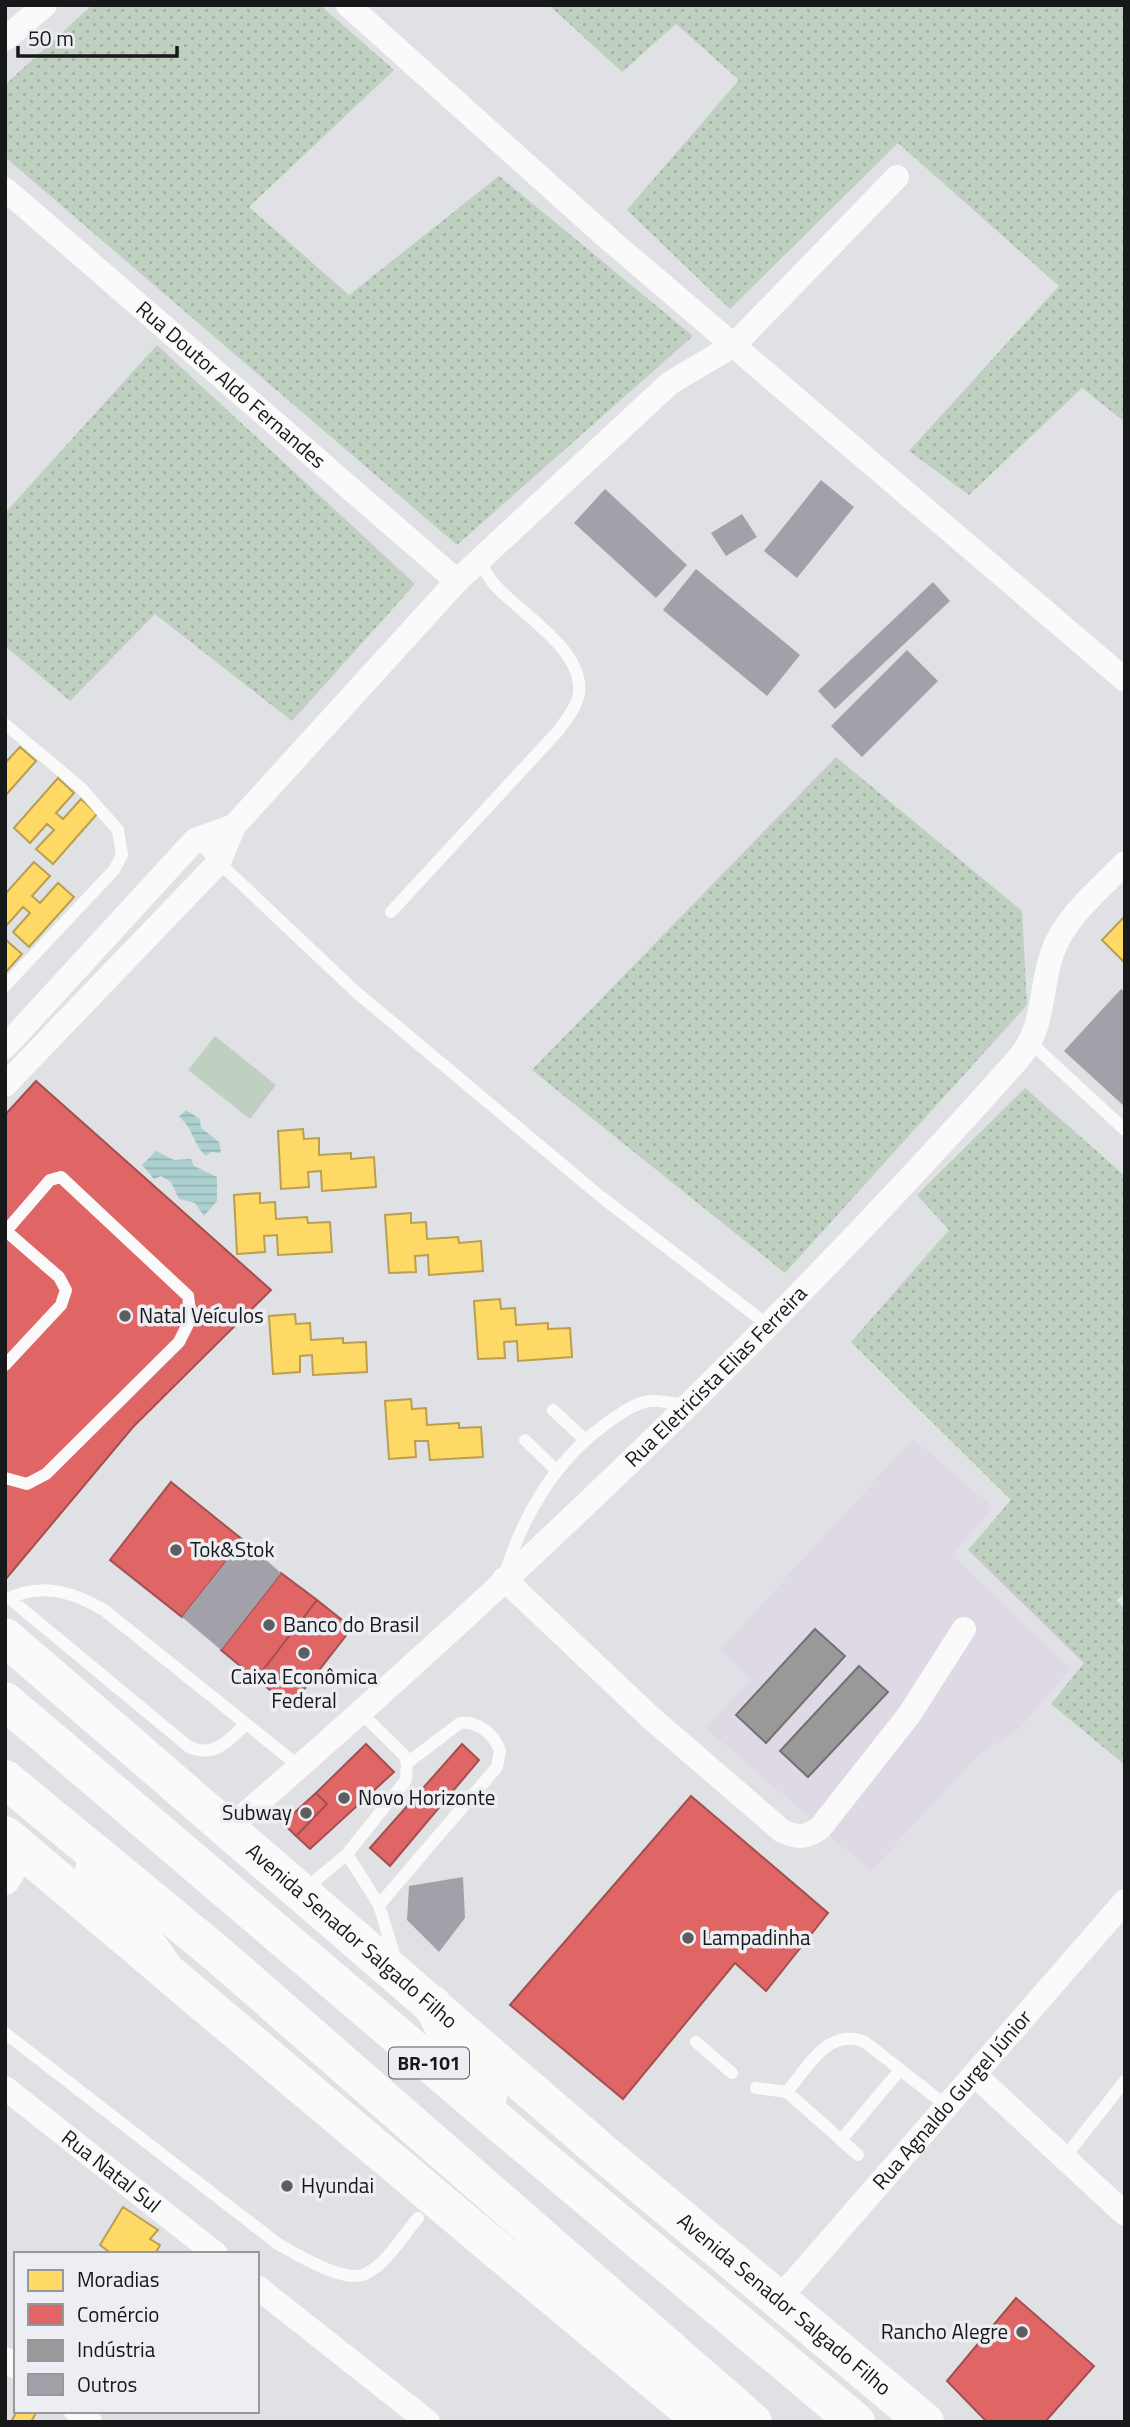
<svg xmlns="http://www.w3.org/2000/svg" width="1130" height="2427" font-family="'Titillium Web',sans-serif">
<defs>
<pattern id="grass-dots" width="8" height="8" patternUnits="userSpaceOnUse" patternTransform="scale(1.75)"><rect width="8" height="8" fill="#bfcfc0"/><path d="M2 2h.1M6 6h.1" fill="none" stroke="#a3b1a4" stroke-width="1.8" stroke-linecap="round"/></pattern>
<pattern id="water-rules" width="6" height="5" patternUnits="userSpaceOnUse" patternTransform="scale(1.75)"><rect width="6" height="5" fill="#acd0d0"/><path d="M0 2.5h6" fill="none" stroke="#93b2b2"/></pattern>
</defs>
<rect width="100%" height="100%" fill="#e0e1e4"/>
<path fill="#ded9e5" d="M913,1439L993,1507L952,1555L1070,1669L1020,1728L978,1755L871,1871L706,1728L751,1679L720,1650Z"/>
<path fill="url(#grass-dots)" d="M92,5H320L394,70L249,207L349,295L499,176L693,336L457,545L5,157V85Z
M549,5H1125V422L1082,388L969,495L909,451L1059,286L898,143L730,309L627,210L739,80L676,24L622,72Z
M157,345L415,584L292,721L155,614L70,701L5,646V513Z
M836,757L1022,911L1027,1005L785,1273L532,1070Z
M1025,1088L1125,1176V1593L1117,1600L1125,1609V1765L1051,1704L1084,1663L968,1550L1011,1500L851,1342L949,1230L917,1195Z"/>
<path fill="#bfcfc0" d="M215,1036L276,1085L250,1119L188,1070Z"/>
<path fill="url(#water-rules)" d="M186,1110L200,1119L201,1128L219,1142L221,1153L211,1152L206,1156C193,1145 194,1128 179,1117Z
M156,1151L174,1160L191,1159L194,1166L217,1177V1201L204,1216L195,1203L179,1199L171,1182L161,1176L154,1179L142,1165Z"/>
<path fill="#ffd966" stroke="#b99f4f" stroke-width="2" d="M20,747L36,761L5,796V763Z
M58,778L74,793L56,813L63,819L81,799L97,814L53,864L36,849L54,830L47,824L30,843L14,828Z
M34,862L50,876L32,896L40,903L58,883L74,897L29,947L13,932L30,913L23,907L6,926L5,894Z
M1125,916V963L1102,940Z
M6,940L22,954L5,973V940Z
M303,1129L304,1139L319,1138V1155L351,1153V1159L374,1157L376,1187L322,1191L321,1171L308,1172L309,1187L281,1189L278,1131Z
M260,1193V1203L275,1202L276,1219L307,1217L308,1223L330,1222L332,1252L278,1255L277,1235L264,1236L265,1252L237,1254L234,1195Z
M411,1213V1223L426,1222L427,1239L458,1237L459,1243L481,1241L483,1271L429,1275L428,1255L415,1256L416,1272L389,1273L385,1215Z
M500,1299L501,1309L515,1308L516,1325L548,1323V1329L570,1328L572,1357L518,1361L517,1341L504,1342L505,1358L478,1359L474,1301Z
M295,1314L296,1324L310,1323L311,1340L343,1338V1343L366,1342L367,1372L313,1375L312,1355L300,1356V1372L273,1374L269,1316Z
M411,1399L412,1409L426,1408L427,1425L459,1423V1428L481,1427L483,1457L430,1460L428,1441H415L416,1457L389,1459L385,1401Z
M123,2207L158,2230L150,2239L160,2245L155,2254H112L100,2245Z
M17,2411H37L31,2422H11Z"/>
<path fill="#e06666" stroke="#a44f4f" stroke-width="2" d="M36,1081L271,1290L133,1427L5,1580V1115Z
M171,1482L243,1540L182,1617L110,1560Z
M281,1573L317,1600L256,1679L221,1650Z
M317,1600L352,1628L291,1706L256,1679Z
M366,1744L394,1772L310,1849L296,1836L327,1804L316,1793Z
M462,1744L479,1760L390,1866L370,1848Z
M316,1793L327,1804L296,1836L283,1823Z
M691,1796L828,1913L766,1991L735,1963L623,2099L510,2005Z
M1016,2298L1094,2366L1045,2422H987L947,2381Z"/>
<path fill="#999" stroke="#727273" stroke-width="2" d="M815,1629L845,1656L766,1743L736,1715Z
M859,1666L888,1692L808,1777L780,1751Z"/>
<path fill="#a2a0a8" d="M821,480L854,507L797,578L764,551Z
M605,489L687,565L656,598L574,523Z
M742,514L757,537L726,556L711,533Z
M696,569L800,655L767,696L663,610Z
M933,582L950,601L835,709L818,691Z
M907,650L938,681L862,757L831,726Z
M1121,989L1125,992V1107L1064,1051Z
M243,1540L281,1573L221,1650L182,1617Z
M463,1877L465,1918L439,1952L407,1920L409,1886Z"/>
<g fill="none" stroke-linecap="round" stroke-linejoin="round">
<path stroke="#fafafb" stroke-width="12" d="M5,724L80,787L118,830L122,855L114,870L5,986
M195,840L356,992L600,1196L769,1326
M391,912L558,731C566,720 577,707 579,693C584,649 519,613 494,584C488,577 484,568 479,561
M1030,1042L1125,1130
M5,1232L50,1180L61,1177L188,1296L191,1318L179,1342L46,1474L27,1484L5,1478
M5,1365L61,1305L66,1290L59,1277L6,1231
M553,1410L584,1439
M525,1440L557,1471
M505,1573C524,1514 556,1459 607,1423C620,1414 634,1403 650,1401C662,1400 677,1404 688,1406
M9,1598L189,1747C215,1758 228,1741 246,1724
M5,1600C41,1582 71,1591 104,1610L300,1767
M347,1854L379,1905L396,1961
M303,1891L347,1854L406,1780L407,1763L404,1755L361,1713
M379,1905L497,1767L500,1751C494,1734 478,1721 460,1723L407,1763
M5,2033L278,2244C297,2255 345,2284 365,2274C387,2264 403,2235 418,2218
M696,2042L732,2073
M756,2088L787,2092C808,2067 828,2027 865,2042L948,2107
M787,2092L858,2155
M841,2140L900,2070
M1064,2158L1125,2081"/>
<g stroke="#fafafb" stroke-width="24">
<path d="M348,5L610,240L1125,680"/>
<path d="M5,39L45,5"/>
<path id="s1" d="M5,189L457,581"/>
<path d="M5,1047L195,840L234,826"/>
<path d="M5,1085L219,862L234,826L457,581L670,383L734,345L897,177"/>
<path d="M504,1579L650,1717L782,1831C797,1838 806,1838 820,1828L909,1715L964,1629"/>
<path id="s2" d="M227,1830C505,1588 774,1334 1019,1058C1046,1026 1039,988 1053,951C1065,917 1100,889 1125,863"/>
<path d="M976,2076L1125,2214"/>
<path id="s3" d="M5,2088L216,2254"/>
<path d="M257,2287L428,2422"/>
<path id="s4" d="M779,2299L1125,1901"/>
<path d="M5,2359L16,2367"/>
<path d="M76,2411L90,2422"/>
</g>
<path stroke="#fafafb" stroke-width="30" d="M5,1855L16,1862L5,1880"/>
<g stroke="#fafafb" stroke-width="38">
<path id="s5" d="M5,1637L603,2153L925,2422"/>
<path d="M5,1835C237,2031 469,2228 704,2422"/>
</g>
<path stroke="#fafafb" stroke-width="38" d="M5,1701L515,2136L856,2422
M5,1779L215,1952L753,2422
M94,1870L161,1964
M432,2004L450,2039L488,2096"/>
</g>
<g fill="#5d5e60" stroke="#eceef3" stroke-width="2.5">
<circle cx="125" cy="1316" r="7"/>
<circle cx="176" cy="1550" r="7"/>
<circle cx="269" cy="1625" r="7"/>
<circle cx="304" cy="1653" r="7"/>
<circle cx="344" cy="1798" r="7"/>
<circle cx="306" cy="1813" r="7"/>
<circle cx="688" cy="1938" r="7"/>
<circle cx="287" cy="2186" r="7"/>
<circle cx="1022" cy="2332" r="7"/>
</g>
<g text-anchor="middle" stroke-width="7" stroke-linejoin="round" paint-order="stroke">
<rect fill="#eceef3" stroke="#57585a" stroke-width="2" x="389" y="2047.5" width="80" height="31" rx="5"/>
<g font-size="19" font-weight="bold" fill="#171819">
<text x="429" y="2070">BR-101</text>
</g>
<g font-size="21" fill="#171819" stroke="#eceef3">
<text dy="7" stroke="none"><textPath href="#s1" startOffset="299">Rua Doutor Aldo Fernandes</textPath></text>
<text dy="7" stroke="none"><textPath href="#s2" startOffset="667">Rua Eletricista Elias Ferreira</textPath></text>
<text dy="7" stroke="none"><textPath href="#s5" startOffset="458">Avenida Senador Salgado Filho</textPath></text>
<text dy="7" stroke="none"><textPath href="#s4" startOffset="264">Rua Agnaldo Gurgel Júnior</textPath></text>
<text dy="7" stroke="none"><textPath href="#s3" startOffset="135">Rua Natal Sul</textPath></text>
<text dy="7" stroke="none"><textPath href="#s5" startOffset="1026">Avenida Senador Salgado Filho</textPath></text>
</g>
<g font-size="21" fill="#171819" stroke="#eceef3" text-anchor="start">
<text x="139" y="1323">Natal Veículos</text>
<text x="190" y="1557">Tok&amp;Stok</text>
<text x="283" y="1632">Banco do Brasil</text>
<text x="304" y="1684" text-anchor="middle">Caixa Econômica<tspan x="304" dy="24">Federal</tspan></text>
<text x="358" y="1805">Novo Horizonte</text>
<text x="292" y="1820" text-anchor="end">Subway</text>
<text x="702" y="1945">Lampadinha</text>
<text x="301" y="2193">Hyundai</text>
<text x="1008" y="2339" text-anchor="end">Rancho Alegre</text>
</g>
</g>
<rect width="1130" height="2427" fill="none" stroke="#171819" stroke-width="14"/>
<rect x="14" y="2252" width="245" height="161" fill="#eceef3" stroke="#97989c" stroke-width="2"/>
<rect x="28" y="2270" width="35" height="21" fill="#ffd966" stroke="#97989c" stroke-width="2"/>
<text x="77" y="2287" font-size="21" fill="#171819">Moradias</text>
<rect x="28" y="2304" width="35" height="21" fill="#e06666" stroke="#97989c" stroke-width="2"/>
<text x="77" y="2322" font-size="21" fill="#171819">Comércio</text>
<rect x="28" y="2340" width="35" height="21" fill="#999999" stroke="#97989c" stroke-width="2"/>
<text x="77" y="2357" font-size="21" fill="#171819">Indústria</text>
<rect x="28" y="2374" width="35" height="21" fill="#a2a0a8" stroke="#97989c" stroke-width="2"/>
<text x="77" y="2392" font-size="21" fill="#171819">Outros</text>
<path d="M18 46v10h159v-10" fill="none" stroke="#171819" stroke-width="3.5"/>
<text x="28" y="46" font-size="21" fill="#171819" stroke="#eceef3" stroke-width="5" paint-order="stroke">50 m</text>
</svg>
